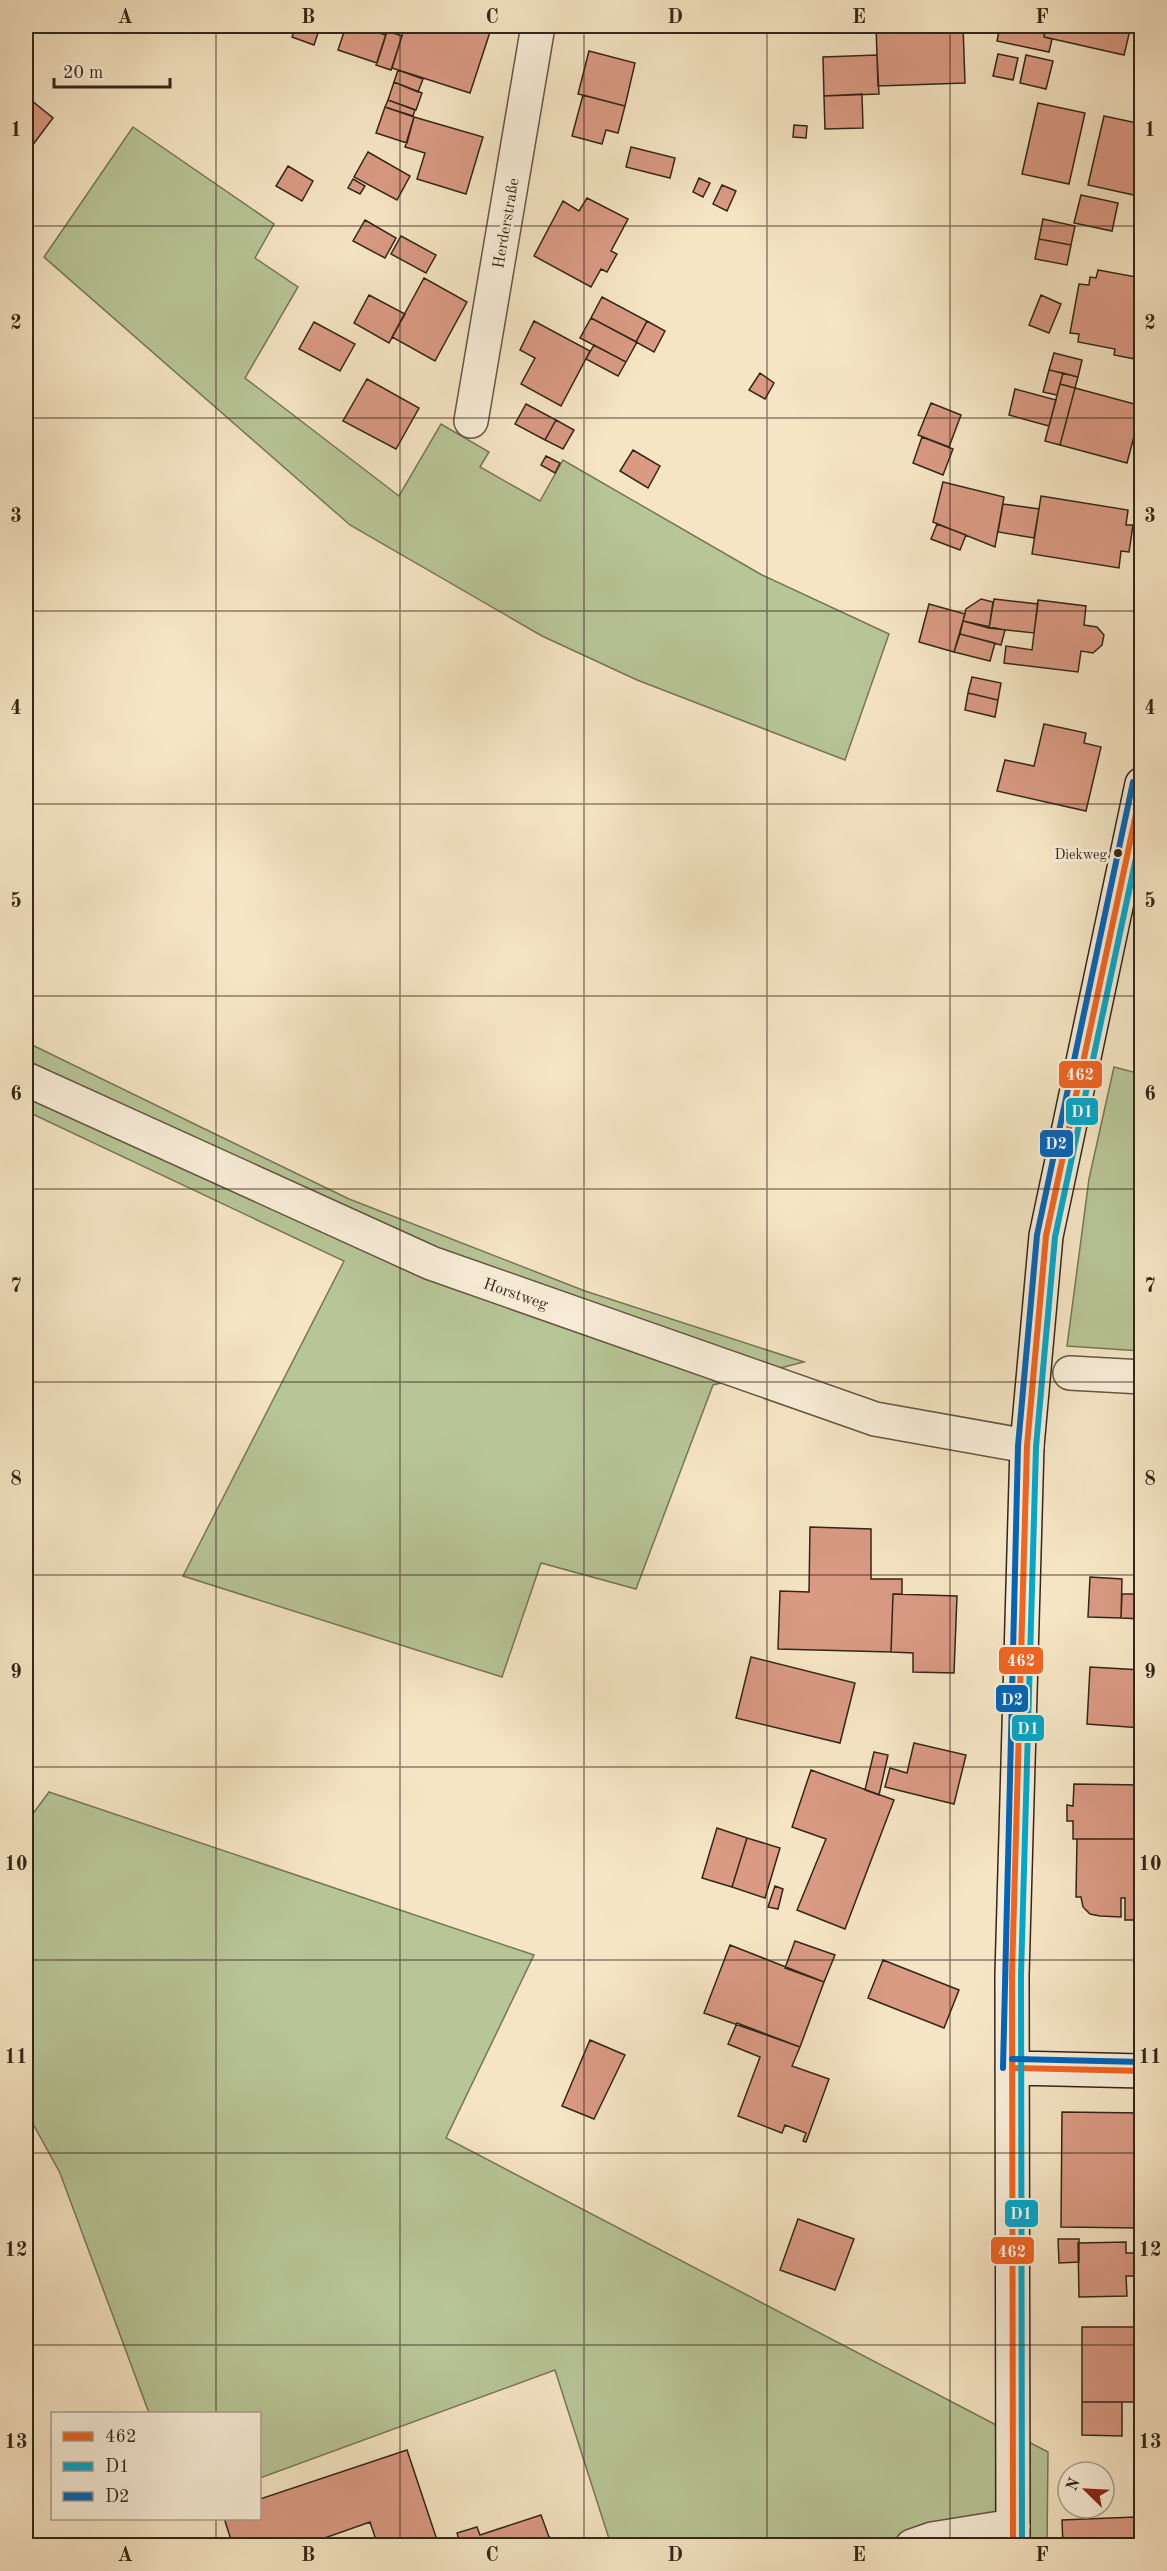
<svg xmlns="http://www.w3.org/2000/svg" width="1167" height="2571" font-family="'Old Standard TT',serif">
<rect width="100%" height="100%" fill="#f6e5c4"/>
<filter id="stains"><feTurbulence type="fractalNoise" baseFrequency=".00333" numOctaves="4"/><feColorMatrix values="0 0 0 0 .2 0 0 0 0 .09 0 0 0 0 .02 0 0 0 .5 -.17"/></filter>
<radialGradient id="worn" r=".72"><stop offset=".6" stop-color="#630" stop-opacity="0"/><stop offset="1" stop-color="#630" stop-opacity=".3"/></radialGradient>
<path fill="#b8c597" stroke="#767658" stroke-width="1.5" d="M133,127L274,224L255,258L298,287L245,378L399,496L441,424L489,452L480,467L540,501L563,460L762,575L889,634L845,760L637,680L542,636L350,525L44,257Z
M26,1042L349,1199L585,1291L804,1362L713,1385L636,1589L541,1563L502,1677L183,1576L344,1261L26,1111Z
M1114,1067L1141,1074V1351L1067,1346L1089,1179Z
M49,1792L534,1955L446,2138L1048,2452L1047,2545H611L555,2370L260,2478V2414L149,2413L60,2173L33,2124L26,2117V1823Z"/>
<path fill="#da9a84" stroke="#332618" stroke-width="1.5" d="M296,26L320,27L314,45L292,37Z
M346,26H356L386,35L377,63L338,50Z
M405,26H467L490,32L470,93L392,68Z
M876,26H963L965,83L878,86Z
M1000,26H1046L1044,37L1052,39L1049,52L997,41Z
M1046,26H1131L1124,55L1044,37Z
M387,31L402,36L391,70L376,65Z
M589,51L635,63L625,106L578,94Z
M998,54L1018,58L1013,80L993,76Z
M877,55L879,94L824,96L823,57Z
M1026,55L1053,61L1046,89L1020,83Z
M398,70L423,79L418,92L394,82Z
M394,82L422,93L416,110L388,100Z
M862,94L863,128L825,129L824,96Z
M583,95L625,106L618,133L606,130L602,144L572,136Z
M26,96L53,118L26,154Z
M388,100L415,110L413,116L385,107Z
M1038,103L1085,113L1069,184L1022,174Z
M385,107L414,117L407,143L376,133Z
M1104,116L1142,124V160L1134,195L1088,185Z
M414,117L483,137L466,194L417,179L425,153L405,147Z
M794,125L807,126L806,138L793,137Z
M631,147L675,158L670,178L626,167Z
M368,152L410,176L397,200L354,177Z
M288,166L313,181L302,201L276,186Z
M699,178L710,183L703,197L693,192Z
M353,179L365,186L360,194L348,188Z
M722,185L736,191L727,211L713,204Z
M1081,195L1118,203L1112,231L1074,223Z
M587,198L628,219L611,251L617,254L607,272L601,269L591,287L534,256L563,201L579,211Z
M1043,219L1075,226L1071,245L1039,239Z
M365,220L396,238L385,258L353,241Z
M401,236L436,255L426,273L391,254Z
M1039,239L1071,245L1067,265L1035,259Z
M1098,270L1142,278L1140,360L1114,355L1115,349L1078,342L1079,334L1070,333L1079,284L1089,285L1090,277L1096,278Z
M424,278L467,302L435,361L392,337Z
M369,295L405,314L389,343L354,323Z
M1041,295L1061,304L1049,333L1029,325Z
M602,297L647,321L636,342L591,318Z
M591,318L637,342L626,362L580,338Z
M534,321L590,351L561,406L521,384L535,358L520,350Z
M647,321L665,331L654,352L636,342Z
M314,322L355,344L340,371L299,349Z
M594,345L626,362L618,376L586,359Z
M1054,353L1082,360L1078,377L1049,370Z
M1049,370L1063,373L1057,395L1043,392Z
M760,373L774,383L765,399L749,390Z
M1063,373L1078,377L1075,388L1060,384Z
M367,379L419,408L396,449L343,421Z
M1060,384L1075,388L1060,445L1045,441Z
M1075,388L1142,406L1127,463L1060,445Z
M1015,389L1056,400L1049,426L1009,415Z
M931,403L961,415L949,447L918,435Z
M526,404L556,420L545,440L515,424Z
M556,420L574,430L563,449L545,440Z
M922,437L953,449L943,475L913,463Z
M633,450L660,466L648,488L620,471Z
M546,456L560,463L555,473L541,465Z
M943,482L1004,497L995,547L933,522Z
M1041,496L1128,510L1126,525H1133L1129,552L1121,551L1119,568L1032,554Z
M1003,504L1039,509L1034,538L998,532Z
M937,524L966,535L960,550L931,539Z
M981,599L993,602L989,628L963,621L966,609Z
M994,599L1038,604L1034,633L989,628Z
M1038,600L1086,606L1084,625L1097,627L1104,635L1102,645L1093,653L1081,651L1078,672L1004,663L1006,646L1032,650Z
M929,604L965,614L954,652L919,642Z
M963,621L1005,630L1001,645L960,634Z
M960,634L995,643L990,661L954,652Z
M972,677L1001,683L998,700L968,693Z
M968,693L998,700L995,717L965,710Z
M1044,724L1086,733L1084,743L1101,747L1086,811L997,791L1005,760L1034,766Z
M810,1527L871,1529V1579H902V1594H893L891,1652L778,1649L780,1591L809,1592Z
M1139,1549H1142V1619L1121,1618L1122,1594H1138Z
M1090,1577L1122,1579L1121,1618L1088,1617Z
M893,1594L957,1596L954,1673L913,1672V1653L891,1652Z
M751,1657L855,1683L840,1743L736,1718Z
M1090,1667L1142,1670V1728L1087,1724Z
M914,1743L966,1755L954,1804L885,1787L890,1768L907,1773Z
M874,1752L888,1755L879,1795L865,1790Z
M811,1770L894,1800L845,1929L797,1910L826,1839L792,1827Z
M1074,1784L1142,1785V1839H1073V1821H1067V1805L1073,1806Z
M717,1828L747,1838L732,1887L702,1878Z
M747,1838L780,1848L765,1898L732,1887Z
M1077,1839H1142V1926H1138V1920H1125V1898H1121V1917L1100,1916L1090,1914L1083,1907L1081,1897H1076Z
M775,1886L783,1889L778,1909L768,1907Z
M795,1941L835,1955L824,1982L785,1968Z
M730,1945L824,1982L800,2047L704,2013Z
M883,1960L959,1990L944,2028L868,1998Z
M737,2023L800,2047L792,2066L829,2079L806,2142L803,2141L806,2133L785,2125L782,2133L738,2116L760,2057L728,2044Z
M590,2040L625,2055L594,2119L562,2106Z
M1062,2112L1142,2113V2228L1061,2227Z
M798,2219L854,2239L835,2290L780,2270Z
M1058,2239H1079V2262L1059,2263Z
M1126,2242V2253H1142V2276H1126L1127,2296L1079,2297L1078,2243Z
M1082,2327H1142V2366H1138V2402H1082Z
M1082,2402H1122V2436L1082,2435Z
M407,2450L439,2546H378L370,2522L302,2546H233L224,2518H260V2499Z
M541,2515L549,2537L555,2539L558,2546H482L480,2540L461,2546L457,2533L477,2527L480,2535Z
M1135,2517L1136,2546H1063L1062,2520Z"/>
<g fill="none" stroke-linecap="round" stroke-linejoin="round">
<defs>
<path id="street" d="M471,421L538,26
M26,1079L431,1263L875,1419L1027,1446
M1070,1373L1142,1377
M912,2546L932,2539L1013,2526"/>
<path id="secondary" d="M1012,2068L1142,2071
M1013,2546L1012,1975L1027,1446L1046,1236L1142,784"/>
</defs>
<use href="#street" stroke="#645643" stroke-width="36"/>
<use href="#secondary" stroke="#332618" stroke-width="36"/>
<use href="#street" stroke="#f9eed9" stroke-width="33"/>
<use href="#secondary" stroke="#f9eed9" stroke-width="33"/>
<defs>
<path id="bus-1" d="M1012,2068L1142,2071
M1013,2546L1012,1975L1027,1446L1046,1236L1142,786"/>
<path id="bus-2" d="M1022,2546L1021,1975L1036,1447L1055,1237L1142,830"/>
<path id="bus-3" d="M1012,2059L1142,2062
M1003,2068L1018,1446L1037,1235L1133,782"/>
</defs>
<use href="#bus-1" stroke="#f9eed9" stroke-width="10"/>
<use href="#bus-2" stroke="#f9eed9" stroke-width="10"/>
<use href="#bus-3" stroke="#f9eed9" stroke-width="10"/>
<use href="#bus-1" stroke="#f26522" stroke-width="6"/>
<use href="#bus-2" stroke="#00a9ce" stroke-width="6"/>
<use href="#bus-3" stroke="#0065bd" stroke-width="6"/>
</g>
<path fill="none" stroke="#332618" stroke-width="1.5" stroke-opacity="0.55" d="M216,26V2414M400,26V2546M584,26V2546M767,26V2546M950,26V2546M26,226H1142M26,418H1142M26,611H1142M26,804H1142M26,996H1142M26,1189H1142M26,1382H1142M26,1575H1142M26,1767H1142M26,1960H1142M26,2153H1142M26,2345H1142M216,2518V2546"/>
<circle fill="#332618" stroke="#f9eed9" stroke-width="2" cx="1118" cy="853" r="5"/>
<g text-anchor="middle" stroke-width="6" stroke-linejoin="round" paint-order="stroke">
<g font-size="14" fill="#332618" stroke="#f9eed9" text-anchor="end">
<text x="1107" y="859">Diekweg</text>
</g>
<g font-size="16" fill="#332618" stroke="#f9eed9">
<text transform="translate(505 223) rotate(-80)" y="6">Herderstraße</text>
<text transform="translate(516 1293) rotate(19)" y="6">Horstweg</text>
</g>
</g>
<g stroke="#f9eed9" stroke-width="2">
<rect x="1058" y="1060" width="45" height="29" rx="6" fill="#f26522"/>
<rect x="1065" y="1097" width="34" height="29" rx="6" fill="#00a9ce"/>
<rect x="1039" y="1129" width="35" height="29" rx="6" fill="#0065bd"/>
<rect x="998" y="1646" width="46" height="29" rx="6" fill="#f26522"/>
<rect x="995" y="1684" width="34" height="29" rx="6" fill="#0065bd"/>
<rect x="1011" y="1714" width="34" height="28" rx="6" fill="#00a9ce"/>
<rect x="1004" y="2199" width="35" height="29" rx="6" fill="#00a9ce"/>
<rect x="990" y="2236" width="45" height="29" rx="6" fill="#f26522"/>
</g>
<g font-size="16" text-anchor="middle" font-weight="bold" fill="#fff">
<text x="1080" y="1080">462</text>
<text x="1082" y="1117">D1</text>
<text x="1056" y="1149">D2</text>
<text x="1021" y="1666">462</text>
<text x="1012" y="1705">D2</text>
<text x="1028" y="1734">D1</text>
<text x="1021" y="2219">D1</text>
<text x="1012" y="2257">462</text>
</g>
<rect width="1167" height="2571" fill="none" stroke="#f6e5c4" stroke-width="66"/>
<rect x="51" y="2412" width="210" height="108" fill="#f9eed9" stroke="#aa9e8c" stroke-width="1.5"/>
<rect x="63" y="2432" width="30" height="9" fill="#f26522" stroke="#aa9e8c" stroke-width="1.5"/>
<text x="105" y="2442" font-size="18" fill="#332618">462</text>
<rect x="63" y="2462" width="30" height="9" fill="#00a9ce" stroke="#aa9e8c" stroke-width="1.5"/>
<text x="105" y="2472" font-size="18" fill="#332618">D1</text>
<rect x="63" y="2492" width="30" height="9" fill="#0065bd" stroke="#aa9e8c" stroke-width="1.5"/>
<text x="105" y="2502" font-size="18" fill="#332618">D2</text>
<g transform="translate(1086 2490) rotate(294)"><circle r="28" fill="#f9eed9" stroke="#aa9e8c" stroke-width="1.5"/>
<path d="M0-4.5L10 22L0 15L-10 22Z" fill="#8f2418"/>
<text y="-9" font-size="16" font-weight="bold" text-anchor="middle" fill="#332618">N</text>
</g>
<path d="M54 78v9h116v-9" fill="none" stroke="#332618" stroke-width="3"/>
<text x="63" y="78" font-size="18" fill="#332618" stroke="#f9eed9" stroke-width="4.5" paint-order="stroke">20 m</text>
<rect x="33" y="33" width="1101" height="2505" fill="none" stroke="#332618" stroke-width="2"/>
<g font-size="20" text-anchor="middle" font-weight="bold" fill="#332618">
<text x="125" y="23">A</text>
<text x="308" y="23">B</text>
<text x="492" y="23">C</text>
<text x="675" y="23">D</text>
<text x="859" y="23">E</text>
<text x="1042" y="23">F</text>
<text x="16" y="136">1</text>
<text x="1150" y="136">1</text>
<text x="16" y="329">2</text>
<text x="1150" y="329">2</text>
<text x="16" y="522">3</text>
<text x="1150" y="522">3</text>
<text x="16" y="714">4</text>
<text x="1150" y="714">4</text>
<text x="16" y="907">5</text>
<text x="1150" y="907">5</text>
<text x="16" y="1100">6</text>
<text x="1150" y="1100">6</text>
<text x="16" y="1292">7</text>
<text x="1150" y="1292">7</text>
<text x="16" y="1485">8</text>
<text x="1150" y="1485">8</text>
<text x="16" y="1678">9</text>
<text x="1150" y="1678">9</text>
<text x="16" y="1870">10</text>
<text x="1150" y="1870">10</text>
<text x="16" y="2063">11</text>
<text x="1150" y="2063">11</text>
<text x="16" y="2256">12</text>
<text x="1150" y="2256">12</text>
<text x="16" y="2448">13</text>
<text x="1150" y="2448">13</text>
<text x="125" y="2561">A</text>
<text x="308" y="2561">B</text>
<text x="492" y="2561">C</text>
<text x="675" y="2561">D</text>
<text x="859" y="2561">E</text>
<text x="1042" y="2561">F</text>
</g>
<rect width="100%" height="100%" filter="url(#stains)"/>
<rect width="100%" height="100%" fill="url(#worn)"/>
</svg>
